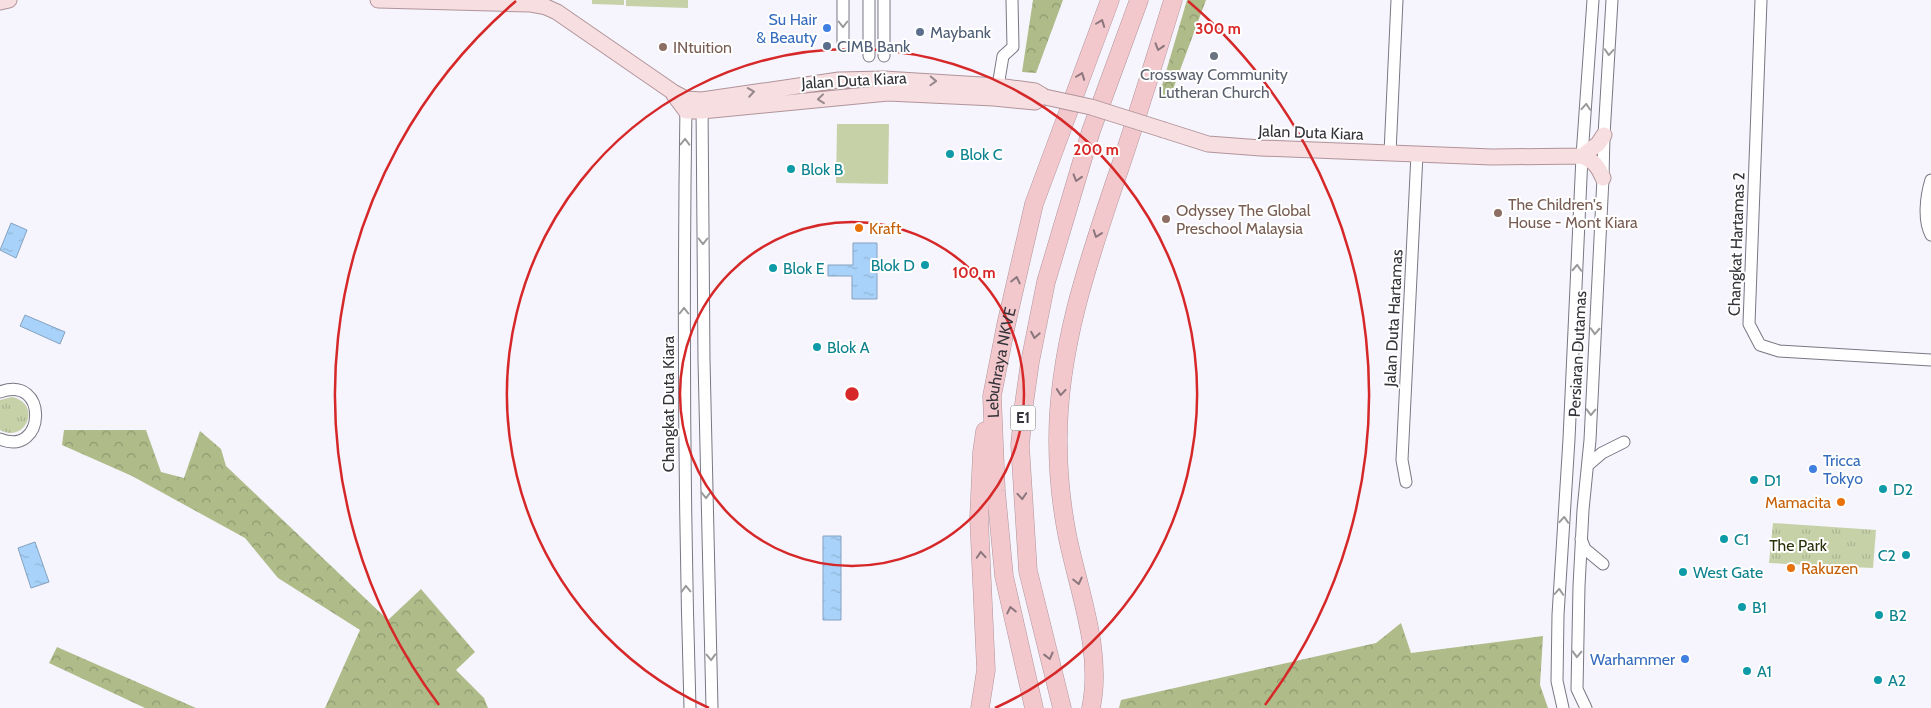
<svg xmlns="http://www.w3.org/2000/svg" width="1931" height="708" font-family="Cabin,sans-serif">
<defs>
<pattern id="grass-tufts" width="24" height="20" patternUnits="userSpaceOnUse" patternTransform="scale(1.25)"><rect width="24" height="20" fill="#c6d1a8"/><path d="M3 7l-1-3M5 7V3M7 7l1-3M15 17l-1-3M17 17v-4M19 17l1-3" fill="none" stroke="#abb491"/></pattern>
<pattern id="forest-crowns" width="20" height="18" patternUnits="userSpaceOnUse" patternTransform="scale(1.25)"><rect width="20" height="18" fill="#afbc89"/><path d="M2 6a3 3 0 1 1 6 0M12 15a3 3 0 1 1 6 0" fill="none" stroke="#8f9971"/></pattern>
<pattern id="water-ripples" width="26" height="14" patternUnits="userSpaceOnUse" patternTransform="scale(1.25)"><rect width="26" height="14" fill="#a8d2f9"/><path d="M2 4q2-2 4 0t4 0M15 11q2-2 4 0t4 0" fill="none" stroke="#91b5d6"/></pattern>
</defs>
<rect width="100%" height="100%" fill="#f6f4fd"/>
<path fill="url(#grass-tufts)" d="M12,397C42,403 27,444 0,430V400Z
M1773,523L1876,530L1873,568L1769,563Z"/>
<path fill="url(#forest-crowns)" d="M1033,0H1063L1036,73L1022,72Z
M1187,0H1206L1169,100L1158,99Z
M64,430H146L161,472L184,478L200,431L221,449L226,466L388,620L421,589L475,652L456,670L484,698L488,708H325L360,630L278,578L245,538L132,476L62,445Z
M1401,623L1411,653L1543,636L1540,685L1548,708H1119L1121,700L1376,643Z
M57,647L196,708H145L49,663Z"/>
<path fill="#c6d1a8" d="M592,0H624V5L592,4Z
M626,0H688V8L626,6Z
M837,124H889L888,184L836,183Z"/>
<path fill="url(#water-ripples)" stroke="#85a2bf" d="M11,223L27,230L16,258L0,250Z
M853,243H877V299H852V276H828V265H853Z
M25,315L65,332L60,344L20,326Z
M823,536H841V620H823Z
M35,542L49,582L31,588L18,548Z"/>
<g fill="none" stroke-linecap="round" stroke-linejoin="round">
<defs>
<path id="minor" d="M843,0V47
M869,0V56
M884,0V56
M1761,0L1749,324L1760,345L1779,351L1931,360
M998,86L1003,56L1013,47L1012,0
M702,104L704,360L712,708
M686,105C683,306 684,507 690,708
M1390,153L1397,0
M1931,180C1926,196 1923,220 1931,235
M0,392C49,374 46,458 0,439
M1588,465L1602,453L1624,442
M1406,482L1402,460L1417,154
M1581,539L1585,549L1603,564
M1563,708L1557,681L1558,615L1569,439L1582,156L1593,0
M1586,708L1577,689L1579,586L1583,510L1590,440L1603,178L1604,135L1612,0"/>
<path id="major" d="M378,0L530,4L546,7L557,12L673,92L686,99L702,100L839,80L884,79L998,86L1035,91L1045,97
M0,2L9,0
M674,95L686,111H702L888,93L994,98L1035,102L1045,97
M1164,130L1208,144L1261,148L1492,157L1582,156C1594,161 1598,166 1603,178
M1582,156L1598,144L1604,135"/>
<g id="highway">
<path d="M980,708L986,670L979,518L982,452L985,431"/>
<path id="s1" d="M1034,708L1004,576L996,491L992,396L1006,325L1034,204L1110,0"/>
<path d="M1062,708L1028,571L1020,445L1024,404L1030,362L1046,282L1091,131L1139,0"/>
<path d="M1091,708C1103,650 1078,590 1067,534C1061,503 1058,471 1058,440C1058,348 1088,262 1117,176C1137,118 1155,59 1173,0"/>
</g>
</defs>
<use href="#minor" stroke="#797783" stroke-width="13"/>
<use href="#major" stroke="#b09499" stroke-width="17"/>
<use href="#highway" stroke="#b09499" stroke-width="19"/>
<use href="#minor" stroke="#fff" stroke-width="11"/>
<use href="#major" stroke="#f7dee1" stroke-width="15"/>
<use href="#highway" stroke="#f2c8cd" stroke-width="18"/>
<defs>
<path id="major-bridge" d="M1045,97L1091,107L1164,130"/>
</defs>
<use href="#major-bridge" stroke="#b09499" stroke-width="17" stroke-linecap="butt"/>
<use href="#major-bridge" stroke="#f7dee1" stroke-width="15"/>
</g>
<defs><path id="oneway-chevron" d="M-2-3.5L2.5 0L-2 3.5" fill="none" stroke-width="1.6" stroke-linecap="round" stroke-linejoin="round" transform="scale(1.25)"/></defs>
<g stroke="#8a767c">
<use href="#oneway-chevron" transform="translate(1101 23) rotate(-69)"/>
<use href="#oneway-chevron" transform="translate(1159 47) rotate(107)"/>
<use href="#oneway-chevron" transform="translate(1081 76) rotate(-69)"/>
<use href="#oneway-chevron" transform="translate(1077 178) rotate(107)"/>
<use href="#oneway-chevron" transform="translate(1097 234) rotate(109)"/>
<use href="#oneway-chevron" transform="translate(1016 280) rotate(-77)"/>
<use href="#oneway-chevron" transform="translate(1035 335) rotate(100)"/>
<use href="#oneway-chevron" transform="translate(1061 392) rotate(95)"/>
<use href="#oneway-chevron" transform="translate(1022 496) rotate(86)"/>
<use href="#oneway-chevron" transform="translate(981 555) rotate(-94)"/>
<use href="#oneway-chevron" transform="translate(1078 581) rotate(77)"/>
<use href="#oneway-chevron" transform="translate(1011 610) rotate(-102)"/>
<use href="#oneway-chevron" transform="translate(1049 656) rotate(76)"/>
</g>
<g stroke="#9a999c">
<use href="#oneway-chevron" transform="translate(843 24) rotate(90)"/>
<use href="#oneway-chevron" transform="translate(1609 52) rotate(94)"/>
<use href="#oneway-chevron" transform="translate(1586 107) rotate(-86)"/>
<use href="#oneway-chevron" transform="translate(685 142) rotate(-89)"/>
<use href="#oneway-chevron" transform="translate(703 241) rotate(90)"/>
<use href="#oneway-chevron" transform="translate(1577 268) rotate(-87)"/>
<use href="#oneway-chevron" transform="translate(684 311) rotate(-90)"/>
<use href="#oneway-chevron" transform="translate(1595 331) rotate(93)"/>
<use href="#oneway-chevron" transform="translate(1591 412) rotate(92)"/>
<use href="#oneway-chevron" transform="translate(706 495) rotate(89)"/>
<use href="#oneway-chevron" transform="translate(1564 520) rotate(-86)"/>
<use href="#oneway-chevron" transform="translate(686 589) rotate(-92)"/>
<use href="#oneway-chevron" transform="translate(1559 592) rotate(-86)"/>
<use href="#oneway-chevron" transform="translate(1577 654) rotate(92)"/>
<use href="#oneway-chevron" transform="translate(711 657) rotate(88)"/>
</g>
<g stroke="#96888d">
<use href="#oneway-chevron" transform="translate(933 81) rotate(2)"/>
<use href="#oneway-chevron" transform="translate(751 92) rotate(-9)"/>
<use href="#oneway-chevron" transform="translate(821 99) rotate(174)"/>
</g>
<g fill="none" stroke="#d62828" stroke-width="2.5">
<circle cx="852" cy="394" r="172"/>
<path d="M709 708A345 345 0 1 1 995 708"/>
<path d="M439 705A517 517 0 0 1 516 1M1188 1A517 517 0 0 1 1265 705"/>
</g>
<g fill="#3f7fe0" stroke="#fff" stroke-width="2">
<circle cx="827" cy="28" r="5"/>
<circle cx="1813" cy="469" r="5"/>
<circle cx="1685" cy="659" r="5"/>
</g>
<g fill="#5c6f8a" stroke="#fff" stroke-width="2">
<circle cx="920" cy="32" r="5"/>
<circle cx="827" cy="46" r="5"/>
</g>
<g fill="#8d6e63" stroke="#fff" stroke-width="2">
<circle cx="663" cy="47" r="5"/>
<circle cx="1498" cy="213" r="5"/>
<circle cx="1166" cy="219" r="5"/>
</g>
<circle fill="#6b7280" stroke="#fff" stroke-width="2" cx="1214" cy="56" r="5"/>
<g fill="#0f9aa8" stroke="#fff" stroke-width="2">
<circle cx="950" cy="154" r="5"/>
<circle cx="791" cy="169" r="5"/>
<circle cx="925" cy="265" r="5"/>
<circle cx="773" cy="268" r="5"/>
<circle cx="817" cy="347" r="5"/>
<circle cx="1754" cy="480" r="5"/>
<circle cx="1883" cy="489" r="5"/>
<circle cx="1724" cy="539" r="5"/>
<circle cx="1906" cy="555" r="5"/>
<circle cx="1683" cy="572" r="5"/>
<circle cx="1742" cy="607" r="5"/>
<circle cx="1879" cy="615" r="5"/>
<circle cx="1747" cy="671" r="5"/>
<circle cx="1878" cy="680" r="5"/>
</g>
<g fill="#e8710a" stroke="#fff" stroke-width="2">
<circle cx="859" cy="228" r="5"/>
<circle cx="1841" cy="502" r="5"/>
<circle cx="1791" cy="568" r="5"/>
</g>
<g text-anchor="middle" stroke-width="4" stroke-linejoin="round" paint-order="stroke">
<rect fill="#fff" stroke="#717074" stroke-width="1" x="1010.5" y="405.5" width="25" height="25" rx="4"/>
<g font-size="15" font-weight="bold" fill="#343339">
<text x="1023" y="423">E1</text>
</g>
<g font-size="16" fill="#366cbe" stroke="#fff" text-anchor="end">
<text x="817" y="25">Su Hair<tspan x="817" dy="18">&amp; Beauty</tspan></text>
<text x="1823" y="466" text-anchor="start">Tricca<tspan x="1823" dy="18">Tokyo</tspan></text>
<text x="1675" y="665">Warhammer</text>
</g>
<g font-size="16" fill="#4e5e75" stroke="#fff" text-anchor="start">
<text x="930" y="38">Maybank</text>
<text x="837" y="52">CIMB Bank</text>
</g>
<g font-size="16" fill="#785e54" stroke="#fff" text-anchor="start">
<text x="673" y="53">INtuition</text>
<text x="1508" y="210">The Children's<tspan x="1508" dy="18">House - Mont Kiara</tspan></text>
<text x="1176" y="216">Odyssey The Global<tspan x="1176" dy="18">Preschool Malaysia</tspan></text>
</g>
<g font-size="16" fill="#5b616d" stroke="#fff">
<text x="1214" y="80">Crossway Community<tspan x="1214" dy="18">Lutheran Church</tspan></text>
</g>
<g font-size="16" fill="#343339" stroke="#fff">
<text transform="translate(854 80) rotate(-3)" y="6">Jalan Duta Kiara</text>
<text transform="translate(1311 132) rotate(2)" y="6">Jalan Duta Kiara</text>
<text transform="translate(1736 244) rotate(-88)" y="6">Changkat Hartamas 2</text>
<text transform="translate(1393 318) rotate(-87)" y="6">Jalan Duta Hartamas</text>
<text transform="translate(1577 354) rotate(-87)" y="6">Persiaran Dutamas</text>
<text dy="6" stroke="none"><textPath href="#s1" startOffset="350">Lebuhraya NKVE</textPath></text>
<text transform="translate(668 404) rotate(-90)" y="6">Changkat Duta Kiara</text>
</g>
<g font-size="16" fill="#0d838f" stroke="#fff" text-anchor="start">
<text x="960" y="160">Blok C</text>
<text x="801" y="175">Blok B</text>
<text x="915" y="271" text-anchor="end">Blok D</text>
<text x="783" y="274">Blok E</text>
<text x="827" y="353">Blok A</text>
<text x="1764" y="486">D1</text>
<text x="1893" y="495">D2</text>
<text x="1734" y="545">C1</text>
<text x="1896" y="561" text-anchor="end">C2</text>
<text x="1693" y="578">West Gate</text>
<text x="1752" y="613">B1</text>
<text x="1889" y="621">B2</text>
<text x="1757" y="677">A1</text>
<text x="1888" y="686">A2</text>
</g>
<g font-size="16" fill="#c56008" stroke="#fff" text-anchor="start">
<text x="869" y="234">Kraft</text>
<text x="1831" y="508" text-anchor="end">Mamacita</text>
<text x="1801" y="574">Rakuzen</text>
</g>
<g font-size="16" fill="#2a320b" stroke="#fff">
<text x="1798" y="551">The Park</text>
</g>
</g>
<circle cx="852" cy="394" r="8" fill="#d62828" stroke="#fff" stroke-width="2.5"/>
<g font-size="15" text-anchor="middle" font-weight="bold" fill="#d62828" stroke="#fff" stroke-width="4" stroke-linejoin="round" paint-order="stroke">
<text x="1218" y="34">300 m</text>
<text x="1096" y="155">200 m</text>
<text x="974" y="278">100 m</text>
</g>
</svg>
